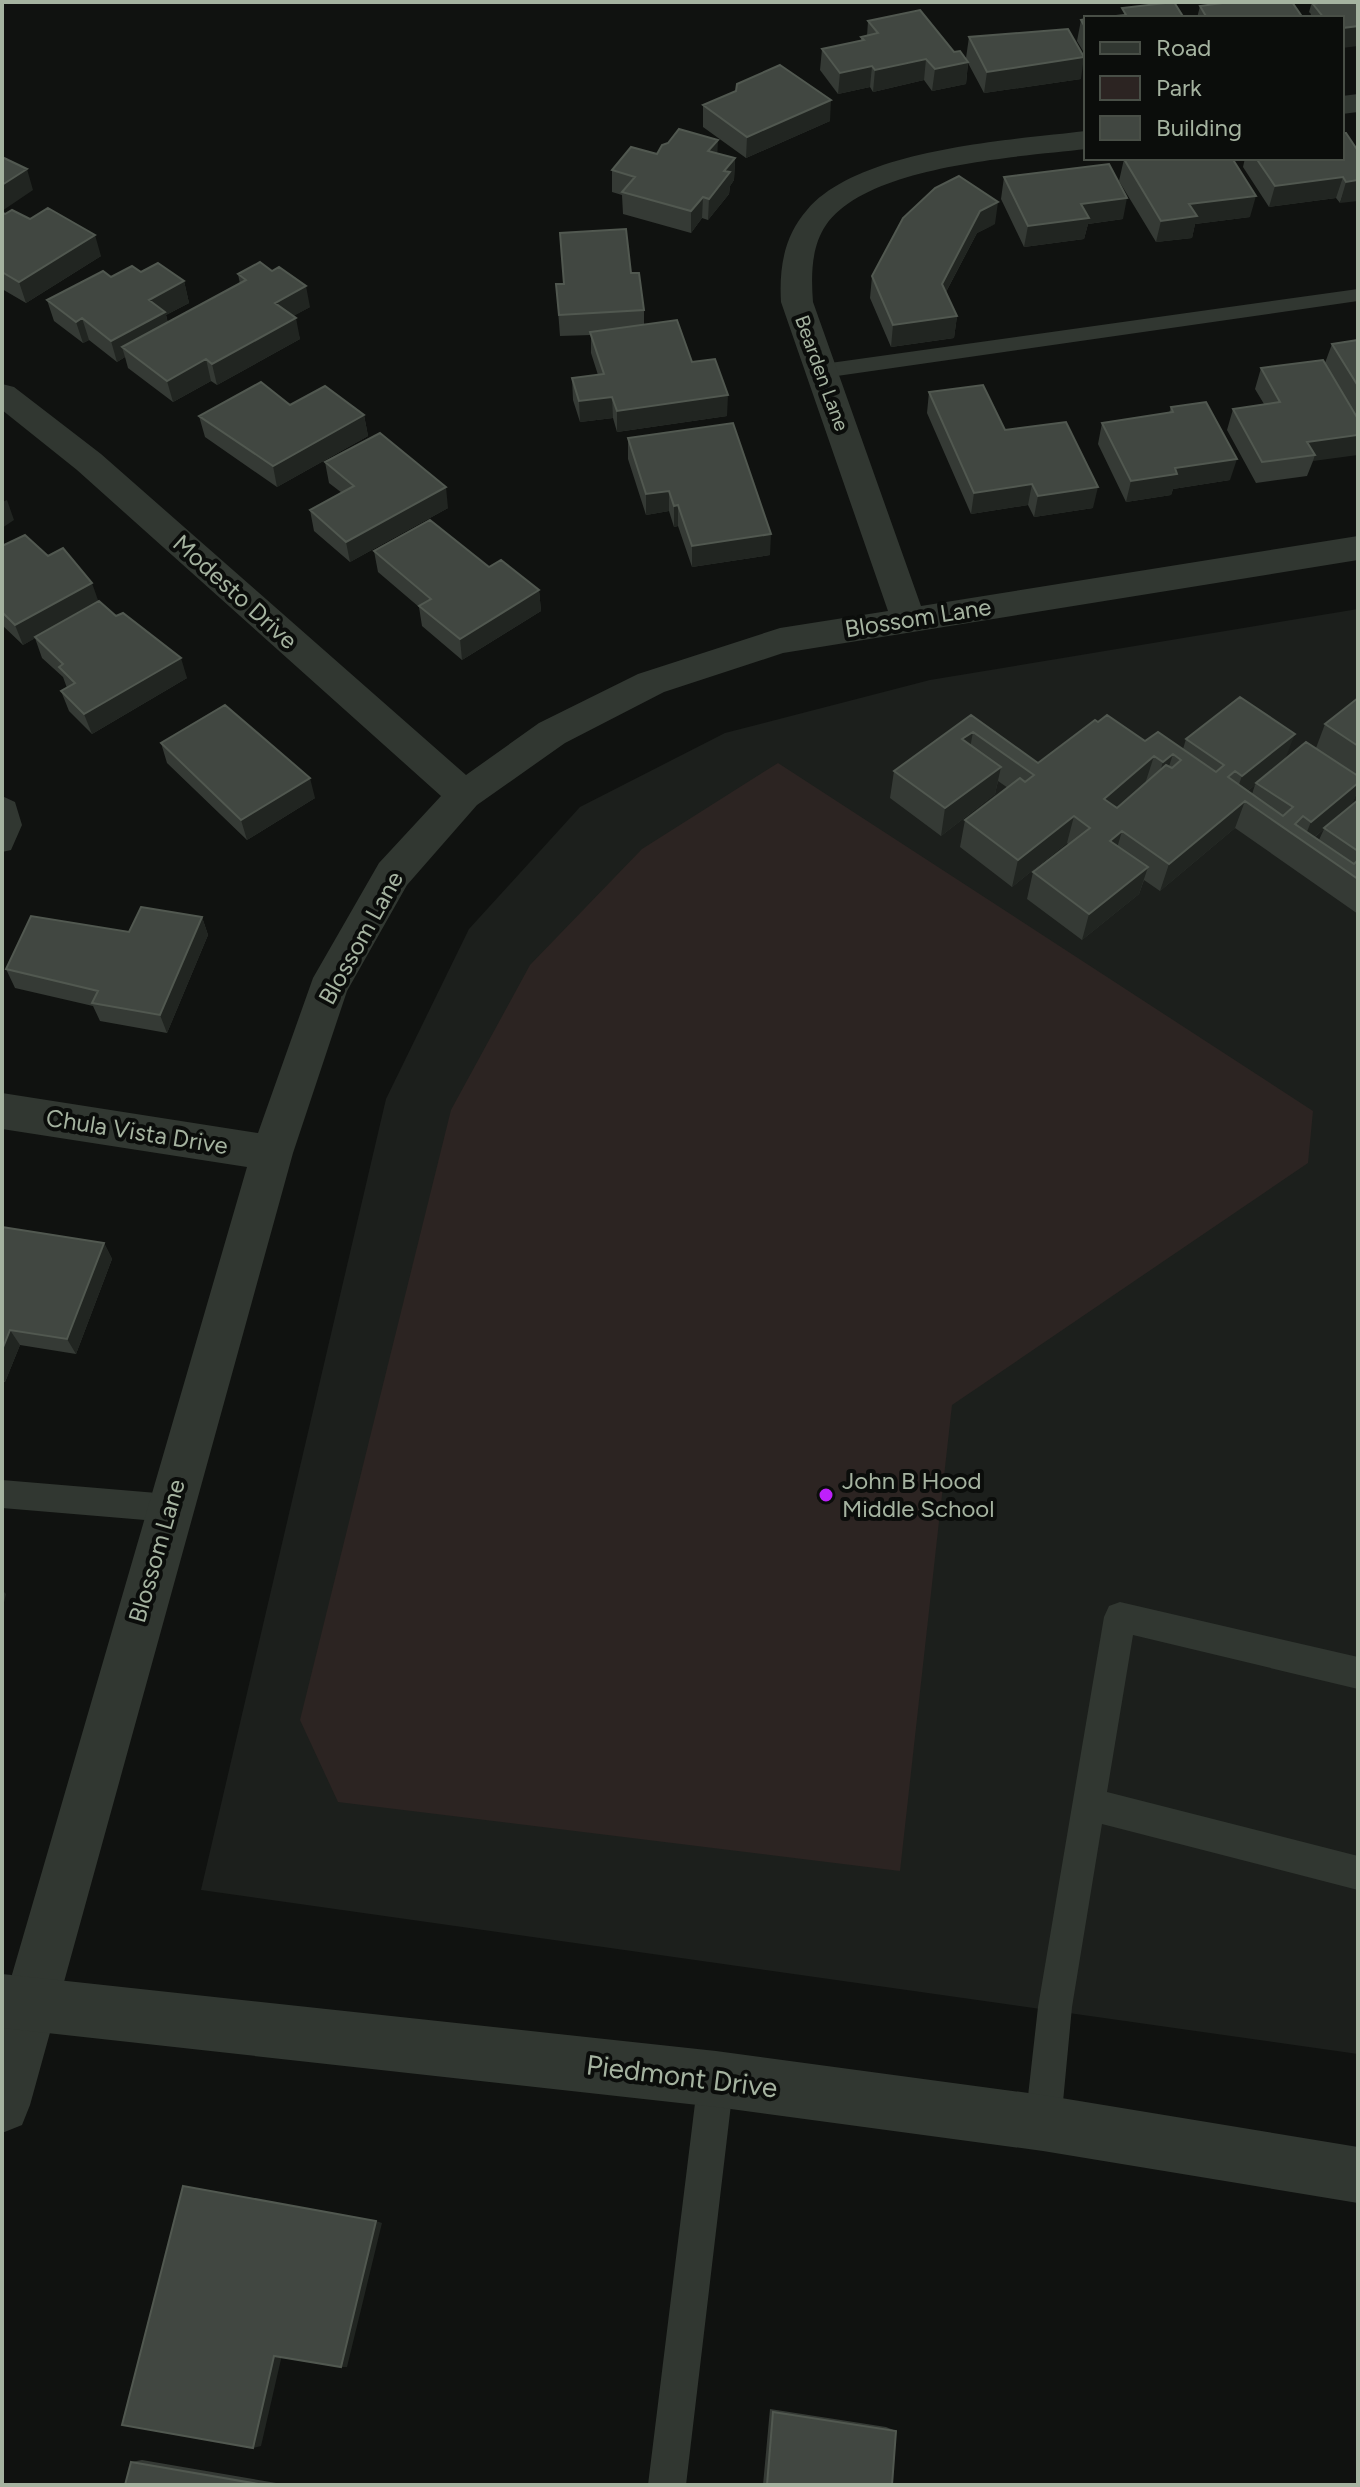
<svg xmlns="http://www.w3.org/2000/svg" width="1360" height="2487" font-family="Figtree,sans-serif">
<rect width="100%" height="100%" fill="#101210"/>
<path fill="#1c1f1c" d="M1358,609V2054L201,1890L386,1099L469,929L580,807L725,733L930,680Z"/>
<path fill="#2c2422" d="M778,763L1313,1111L1308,1163L952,1405L900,1871L338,1802L300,1720L451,1110L530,965L642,849Z"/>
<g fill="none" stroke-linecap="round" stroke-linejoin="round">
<path fill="#313731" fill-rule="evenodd" d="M1358,289V301L823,378L813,371L823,364Z
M2,796L15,802L22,825L11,850L2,852Z
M2,1480L169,1494L180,1498L184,1508L180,1518L169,1522L2,1508Z
M1120,1602L1358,1657V1689L1133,1635L1107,1792L1358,1856V1890L1102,1824L1072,2007L1061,2123L1056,2136L1043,2141L1030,2136L1025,2123L1038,2007L1104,1617L1109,1606Z
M716,2061L728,2067L734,2079L686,2485H648L698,2079L704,2067Z"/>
<path fill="#313731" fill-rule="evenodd" d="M1358,94V112L1342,114V96Z
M1086,131V149C1019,157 867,165 826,225C811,247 811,276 813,302L921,606L1358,536V560L783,653L664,692L565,743L477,805L407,885L347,991L293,1153L30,2105L22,2125L2,2133V2009L247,1167L2,1129V1093L258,1133L313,978L379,863L441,796L77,470L2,410V384L14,387L101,454L466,775L539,723L638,674L780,628L888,611L781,302C779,268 784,236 807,210C858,149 1010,140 1086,131Z"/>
<path fill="#313731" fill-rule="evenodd" d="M2,1974L716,2051L1043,2095L1358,2147V2203L1043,2151L716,2107L2,2028Z"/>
</g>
<path fill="#353a35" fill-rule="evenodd" d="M1217,2H1292L1303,18H1197L1200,6L1216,4Z
M1312,2H1358L1342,18H1310L1311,14L1309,12Z
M1086,19V56L1077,41L1081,20Z
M868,21L954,52L966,58L969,37L1081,79L984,93L968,63L966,84L932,91L924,80L873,92L870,87L838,94L820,70L822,49L861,41V37L867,36Z
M703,105L830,121L746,158L703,127Z
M1358,151L1340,203L1336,198L1269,207L1243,167L1245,158H1342Z
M657,154H718L735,158L734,180L730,186L729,194L708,220L702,218L691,233L623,214L622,195L612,192V170Z
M1124,159L1250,217L1195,224L1192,238L1156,242L1119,181Z
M1004,177L1123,219L1088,224L1084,239L1024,247L1001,199Z
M2,212L101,256L26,303L2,289Z
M995,224L977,233L946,292L957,316L954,338L891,347L870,298L872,276Z
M560,233L631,273L644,310V324L692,362L727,416L617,432L613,418L580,422L573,400L572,378L598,375L591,353V335L560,336L556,284H564Z
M141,272L184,281L189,303L166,315L168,323L240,284L238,274L310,307L293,316L300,339L217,385L211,381L173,402L128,368L125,357L117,362L89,340L83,343L54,321L47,300L111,277Z
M1358,340V419L1313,461L1307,476L1256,483L1227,430L1233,409L1264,404L1255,389L1261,368L1325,363L1332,344Z
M929,392L1005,430L1093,508L1034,517L1028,505L971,514L927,413Z
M290,405L364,415L368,436L277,487L205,437L199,416Z
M1171,407L1230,480L1173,489L1171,495L1126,502L1098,444L1102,423L1169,413Z
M628,438L770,555L692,567L678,526L674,527L669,511L646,515L628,459Z
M325,462L448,508L350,562L314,531L310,510L342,493L329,483Z
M2,546L98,602L187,678L92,734L69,711L61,691L67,688L63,677L42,658L35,638L23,645L2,625Z
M374,551L489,567L539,590L541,611L462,660L422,626L419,607L378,572Z
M1358,698V790L1351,806L1358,800V914L1235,828L1160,891L1144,880L1139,894L1082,940L1027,899L1033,872L1069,845L1067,843L1012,887L960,847L965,820L1008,788L998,781L995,794L941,836L890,798L894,771L971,715L1038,763L1098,722L1145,741L1183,749L1186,739L1285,759L1316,748L1325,724ZM1255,785L1252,794L1248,791ZM1324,829L1319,840L1315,837Z
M161,743L315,798L247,840L167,763Z
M202,917L208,935L167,1033L100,1021L93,1006L15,988L6,969L129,932Z
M2,1227L104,1243L112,1259L76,1354L20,1345L5,1382L2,1381Z
M770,2409L886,2427L896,2431L892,2485H763Z
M142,2460L288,2485H125L131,2462Z"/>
<path fill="#212521" d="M1358,26V46L1342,48V28Z
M1084,57L1081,79L984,93L987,72Z
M926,59L924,80L873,92L875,70Z
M968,62L966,84L932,91L935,69Z
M872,66L870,87L838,94L840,73Z
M831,100L830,121L746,158L747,137Z
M718,140L717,161L708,151Z
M735,158L734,180L730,186L729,194L708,220L709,199L724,171Z
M27,169L33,190L2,211V185Z
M1343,177L1336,198L1269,207L1275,186Z
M1358,180V201L1340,203L1346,182Z
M1256,196L1250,217L1195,224L1192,238L1156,242L1161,221L1189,204Z
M703,197L702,218L691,233V211Z
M1127,198L1123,219L1088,224L1084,239L1024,247L1028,226L1081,204Z
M998,202L995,224L977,233L939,305L942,284L980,211Z
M95,235L101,256L26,303L19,282Z
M184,281L189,303L166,315L170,333L122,347L125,357L117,362L111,341L149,300Z
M306,286L310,307L279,324L275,303Z
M957,316L954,338L891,347L893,325Z
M82,318L89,340L83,343L76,322Z
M296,318L300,339L217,385L212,364Z
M206,359L211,381L173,402L167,381Z
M728,395L727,416L617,432V411Z
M612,397L613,418L580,422L579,401Z
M364,415L368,436L277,487L273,466Z
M1358,435V455L1313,461L1315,455L1307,442Z
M1237,459L1230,480L1173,489L1171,495L1126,502L1131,481L1175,468Z
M1032,484L1028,505L971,514L974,493Z
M446,487L448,508L350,562L346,542Z
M1098,487L1093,508L1034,517L1038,496Z
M669,491V511L646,515V494Z
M7,500L14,520L2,528V502Z
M678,505V526L674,527V506Z
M771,534L770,555L692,567V546Z
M92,583L99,603L23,645L15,625Z
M539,590L541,611L462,660L460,639Z
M181,658L187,678L92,734L84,714Z
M973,732L968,759L962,739Z
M1295,734L1284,762L1256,783L1255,785L1232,804L1242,776Z
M1173,754L1164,782L1154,790L1163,762Z
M1154,756L1145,784L1096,827L1104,799Z
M1001,767L995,794L941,836L945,808Z
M310,778L315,798L247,840L241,820Z
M1358,783V790L1351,807L1307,843L1303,841L1311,822Z
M1245,801L1235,828L1160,891L1169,864Z
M1074,816L1067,843L1012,887L1018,860Z
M1122,831L1114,858L1110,841Z
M1148,867L1139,894L1082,940L1089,914Z
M202,917L208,935L167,1033L160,1015Z
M104,1243L112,1259L76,1354L67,1339Z
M10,1330L20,1345L5,1382L2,1377V1350Z
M2,1590L6,1594L2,1611Z
M376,2221L382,2223L347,2367H341Z
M282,2355L261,2446L253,2448L274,2356Z"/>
<path fill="#414741" stroke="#515850" stroke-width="2" fill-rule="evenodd" d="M1174,2L1184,18H1096L1126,15L1122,8Z
M1230,2H1292L1303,18H1207L1200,6Z
M1324,2H1358V26L1342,28V18H1324L1313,4Z
M920,10L954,52L960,51L968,62L935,69L926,59L875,70L872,66L840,73L822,49L864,40L861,37L878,33L868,21Z
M1086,19V29L1081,20Z
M1068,29L1084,57L987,72L969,37Z
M780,65L831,100L747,137L703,105L736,91L737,84Z
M679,129L718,140L708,151L735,158L724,171L730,172L709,199L703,197L691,211L622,192L635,177L612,170L631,147L657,154L662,145L668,143Z
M1342,133H1346L1358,151V180L1346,182L1343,177L1275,186L1256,158H1342Z
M2,157L27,169L2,185Z
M1134,158H1232L1256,196L1189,204L1197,216L1161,221L1124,159Z
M1109,164L1127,198L1081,204L1089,218L1028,226L1004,177Z
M959,176L998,202L980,211L942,284L957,316L893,325L872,276L903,218L935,188Z
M48,208L95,235L19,282L2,272V212L5,214L12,210L30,219Z
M626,229L631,273H639L644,310L559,315L556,284H564L560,233Z
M260,262L272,271L279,267L306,286L275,303L296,318L212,364L206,359L167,381L122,347L246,280L238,274Z
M158,263L184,281L149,300L165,312L111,341L82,318L76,322L47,300L103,271L111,277L132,266L141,272Z
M677,320L692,362L715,359L728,395L617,411L612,397L579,401L572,378L604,374L590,332Z
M1358,340V386L1332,344Z
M1323,360L1358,419V435L1307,442L1315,455L1262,462L1233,409L1280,402L1261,368Z
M261,382L290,405L325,386L364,415L273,466L199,416Z
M983,385L1005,430L1066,422L1098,487L1038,496L1032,484L974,493L929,392Z
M1206,402L1237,459L1175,468L1177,474L1131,481L1102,423L1173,412L1171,407Z
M733,423L771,534L692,546L678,505L674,506L669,491L646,494L628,438Z
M380,433L446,487L346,542L310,510L354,486L325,462Z
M430,520L489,567L501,560L539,590L460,639L419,606L431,599L374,551Z
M25,535L48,556L63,548L92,583L15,625L2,612V546Z
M99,601L116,616L123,613L181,658L84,714L61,691L75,683L59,667L63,664L35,637Z
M1240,697L1295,734L1242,776L1235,771L1228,777L1283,816L1293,807L1256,783L1306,742L1358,776V783L1311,822L1303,816L1295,824L1354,864L1358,860V879L1245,801L1169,864L1122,831L1110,841L1148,867L1089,914L1033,872L1090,828L1074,816L1018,860L965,820L1020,778L1025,782L1034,775L973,732L962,739L1001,767L945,808L894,771L971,715L1038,763L1095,720L1098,722L1107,715L1145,741L1158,732L1216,772L1224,765L1186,739ZM1173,754L1181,760L1172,768L1166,765L1117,808L1104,799L1154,756L1163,762Z
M1358,698V746L1325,724Z
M225,705L310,778L241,820L161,743Z
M1358,800V851L1324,828Z
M141,907L202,917L160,1015L92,1003L98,991L6,969L31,916L129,932Z
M2,1227L104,1243L67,1339L10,1330L2,1350Z
M183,2186L376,2221L341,2367L274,2356L253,2448L122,2425Z
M773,2412L896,2431L892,2485H767Z
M131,2462L264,2485H125Z"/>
<circle fill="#be20fa" stroke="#0b0d0b" stroke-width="3" cx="826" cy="1495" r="8"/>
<g text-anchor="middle" stroke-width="8" stroke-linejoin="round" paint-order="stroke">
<g font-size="20" fill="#a5b3a0" stroke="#0b0d0b">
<text transform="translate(822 373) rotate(70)" y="7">Bearden Lane</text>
</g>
<g font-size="24" fill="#a5b3a0" stroke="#0b0d0b">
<text transform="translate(235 592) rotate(42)" y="8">Modesto Drive</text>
<text transform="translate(918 618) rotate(-9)" y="8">Blossom Lane</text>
<text transform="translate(361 938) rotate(-61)" y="8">Blossom Lane</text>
<text transform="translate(137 1132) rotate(9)" y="8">Chula Vista Drive</text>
<text transform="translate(157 1551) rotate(-74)" y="8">Blossom Lane</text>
</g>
<g font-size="24" fill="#a5b3a0" stroke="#0b0d0b" text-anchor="start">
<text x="842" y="1489">John B Hood<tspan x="842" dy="28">Middle School</tspan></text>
</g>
<g font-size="28" fill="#a5b3a0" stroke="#0b0d0b">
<text transform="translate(682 2076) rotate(7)" y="10">Piedmont Drive</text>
</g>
</g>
<rect width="1360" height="2487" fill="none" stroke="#a5b3a0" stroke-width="8"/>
<rect x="1084" y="16" width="260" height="144" fill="#0b0d0b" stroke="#494f47" stroke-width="2"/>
<rect x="1100" y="42" width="40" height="12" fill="#313731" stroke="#494f47" stroke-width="2"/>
<text x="1156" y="56" font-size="24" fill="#a5b3a0">Road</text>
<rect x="1100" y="76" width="40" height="24" fill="#2c2422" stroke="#494f47" stroke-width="2"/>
<text x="1156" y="96" font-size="24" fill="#a5b3a0">Park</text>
<rect x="1100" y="116" width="40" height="24" fill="#414741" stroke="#494f47" stroke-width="2"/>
<text x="1156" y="136" font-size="24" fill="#a5b3a0">Building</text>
</svg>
